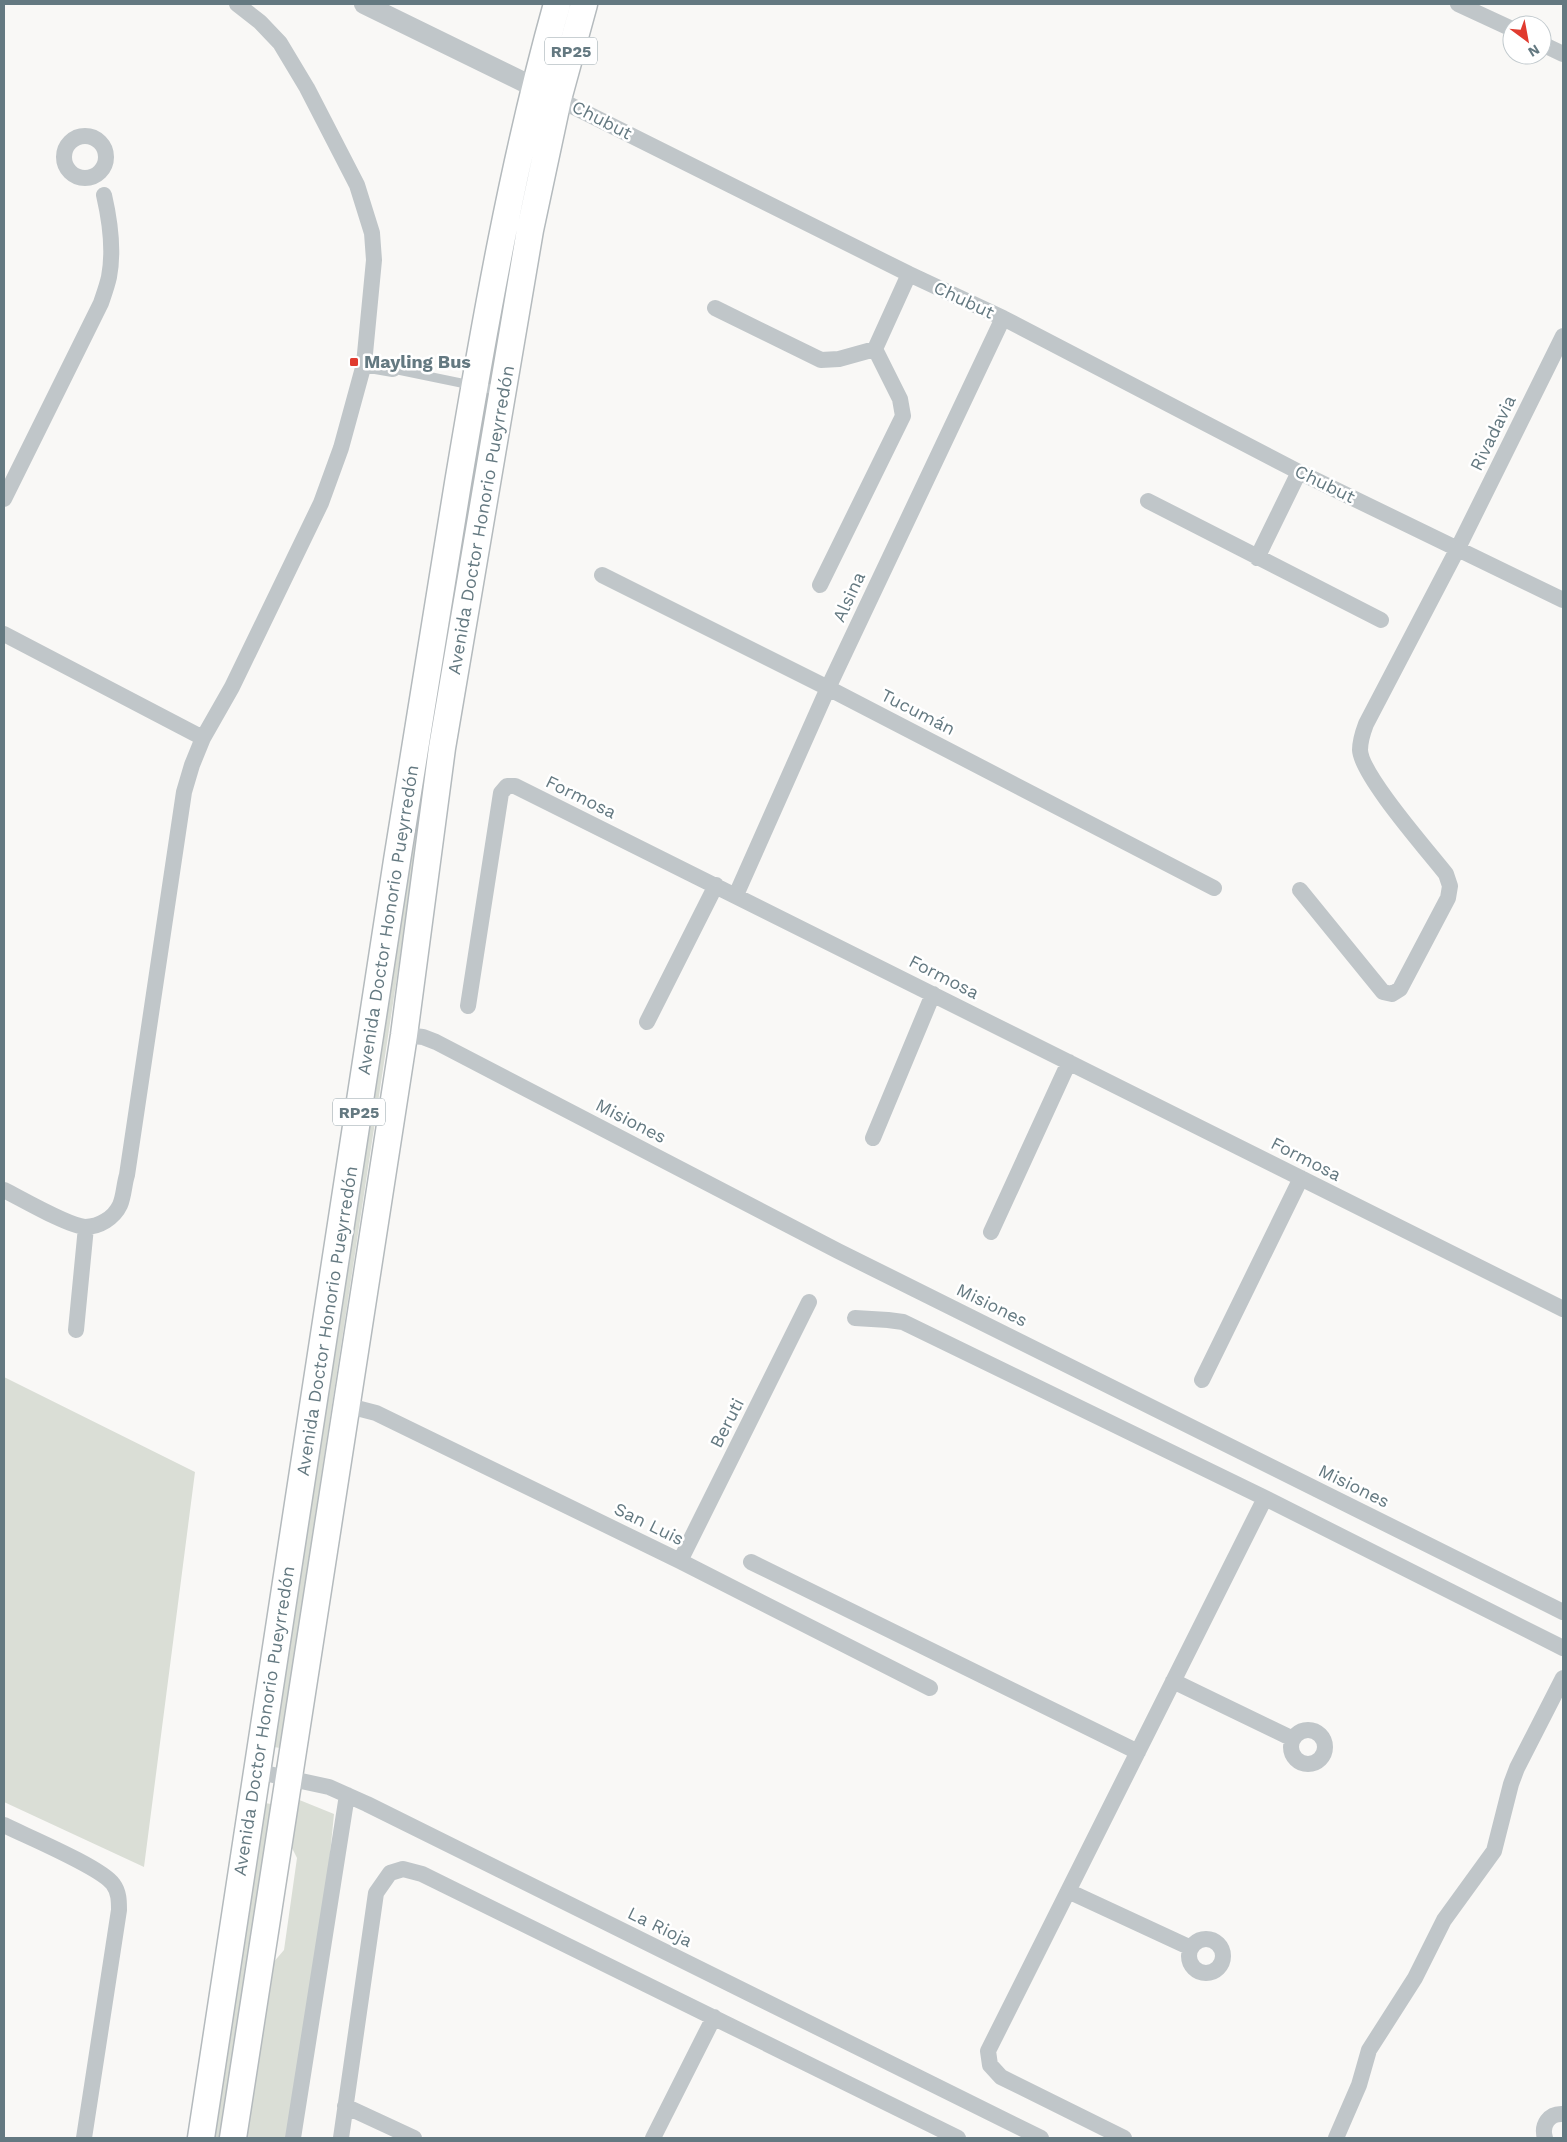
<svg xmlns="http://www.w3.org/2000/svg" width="1567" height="2142" font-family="'Work Sans',sans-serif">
<rect width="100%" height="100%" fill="#f9f8f6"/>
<path fill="#daded6" d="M482,407L488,408L402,944L280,1748L274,1747L381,1036Z
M4,1377L195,1472L144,1867L4,1802Z
M297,1799L334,1814L326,1895L286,2138H245L272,1964L284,1950L297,1858L289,1842Z
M265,1803L271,1804L220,2138H213Z"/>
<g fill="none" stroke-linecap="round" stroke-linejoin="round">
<defs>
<path id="primary" d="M201,2138C258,1751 321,1364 379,977C404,812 431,647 458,483C485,322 513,161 557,4
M233,2138L404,1035L442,748L530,230L558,99L584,4"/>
</defs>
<use href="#primary" stroke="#b4babd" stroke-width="29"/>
<path stroke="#c0c6c9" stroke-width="9" d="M393,369L500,391"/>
<path stroke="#c0c6c9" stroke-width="16" d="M237,4L260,22L280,43L307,88L357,185L372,233L374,260L364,364
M1458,4L1512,29
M1542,44L1563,54
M558,99L909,274L1003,318L1299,472L1563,600
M64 157a21 21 0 1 1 42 0a21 21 0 1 1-42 0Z
M715,308L821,360L839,359L875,349
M4,499L101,303C104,294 107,286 109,277C114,251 110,221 104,195
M1148,501L1381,620
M1257,558L1299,472
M602,575L828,688L1214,888
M820,585L903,416L900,399L875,349L909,274
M4,634L203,738
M1300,890L1383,992L1392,994L1400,989L1448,898L1450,886L1446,874C1428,851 1361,775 1360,750C1360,741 1363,732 1366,724L1458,548L1563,336
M736,895L828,688L1003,318
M468,1006L501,793L507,786H515L1563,1309
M647,1022L716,885
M404,1035L423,1037L436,1042L838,1251L1563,1612
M873,1138L933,994
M4,1190C22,1199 68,1226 85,1227C99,1227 114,1218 120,1205C124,1196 124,1184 127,1175L184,792L192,765L203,738L232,687L321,503L341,448L364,364L393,369
M991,1232L1069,1062
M855,1318L888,1320L903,1322L1265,1498L1563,1648
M76,1330L86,1227
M1202,1380L1301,1178
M345,1405L376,1413L680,1561L930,1688
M680,1561L809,1302
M751,1562L1138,1752
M1173,1681L1293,1739
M1291 1747a17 17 0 1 1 34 0a17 17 0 1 1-34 0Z
M255,1771L329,1787L367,1804L1041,2138
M4,1825C26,1836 101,1867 113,1884C119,1892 119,1901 119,1910L84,2138
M1068,1891L1191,1948
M1189 1956a17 17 0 1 1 34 0a17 17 0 1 1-34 0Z
M345,2106L414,2138
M293,2138L347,1795
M341,2138L376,1893L390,1873L403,1869L422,1874L958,2138
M653,2138L714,2017
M1124,2138L1001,2077L990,2065L988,2051L1265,1498
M1336,2138L1359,2085L1369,2050L1415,1978L1444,1920L1494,1851L1511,1784L1517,1768L1563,1678
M1545,2138C1541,2125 1549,2113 1563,2114"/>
<path stroke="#c0c6c9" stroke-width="20" d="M364,4L548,94"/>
<use href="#primary" stroke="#fff" stroke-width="26"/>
</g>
<rect fill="#e03b2f" stroke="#fff" stroke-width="2" x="349" y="357" width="10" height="10" rx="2.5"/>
<g text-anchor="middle" stroke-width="5" stroke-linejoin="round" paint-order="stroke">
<g fill="#fff" stroke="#92a1a7" stroke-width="1">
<rect x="545" y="37.5" width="52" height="27" rx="4"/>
<rect x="333" y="1098.5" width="52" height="27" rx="4"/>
</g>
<g font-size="16" font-weight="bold" fill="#647981">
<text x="571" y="57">RP25</text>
<text x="359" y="1118">RP25</text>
</g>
<g font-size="18" fill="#647981" stroke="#fff">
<text transform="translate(602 120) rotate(27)" y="6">Chubut</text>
<text transform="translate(964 300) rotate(25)" y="6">Chubut</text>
<text transform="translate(1493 433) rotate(-64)" y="6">Rivadavia</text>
<text transform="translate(1325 484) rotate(26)" y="6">Chubut</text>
<text transform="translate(481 520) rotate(-80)" y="6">Avenida Doctor Honorio Pueyrredón</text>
<text transform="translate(849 597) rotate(-65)" y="6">Alsina</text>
<text transform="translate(918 712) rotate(27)" y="6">Tucumán</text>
<text transform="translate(581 797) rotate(26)" y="6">Formosa</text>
<text transform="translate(388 920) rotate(-81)" y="6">Avenida Doctor Honorio Pueyrredón</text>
<text transform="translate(944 977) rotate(27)" y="6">Formosa</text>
<text transform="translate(631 1121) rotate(27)" y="6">Misiones</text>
<text transform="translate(1306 1159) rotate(27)" y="6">Formosa</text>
<text transform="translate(992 1305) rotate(26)" y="6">Misiones</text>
<text transform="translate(327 1321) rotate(-81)" y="6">Avenida Doctor Honorio Pueyrredón</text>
<text transform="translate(727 1423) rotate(-63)" y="6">Beruti</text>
<text transform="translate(1354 1486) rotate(26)" y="6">Misiones</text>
<text transform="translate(649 1524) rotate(26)" y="6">San Luis</text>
<text transform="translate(264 1721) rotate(-81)" y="6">Avenida Doctor Honorio Pueyrredón</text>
<text transform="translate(660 1927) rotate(26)" y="6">La Rioja</text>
</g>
<g font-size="18" font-weight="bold" fill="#647981" stroke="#fff" text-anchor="start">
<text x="364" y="368">Mayling Bus</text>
</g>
</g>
<rect width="1567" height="2142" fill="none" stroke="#647981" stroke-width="10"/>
<g transform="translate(1527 40) rotate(148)"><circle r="24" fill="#ffffff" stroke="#c1c9cd"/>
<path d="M0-4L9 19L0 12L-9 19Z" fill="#e03b2f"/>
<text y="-8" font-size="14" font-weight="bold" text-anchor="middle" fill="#647981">N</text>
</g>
</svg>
